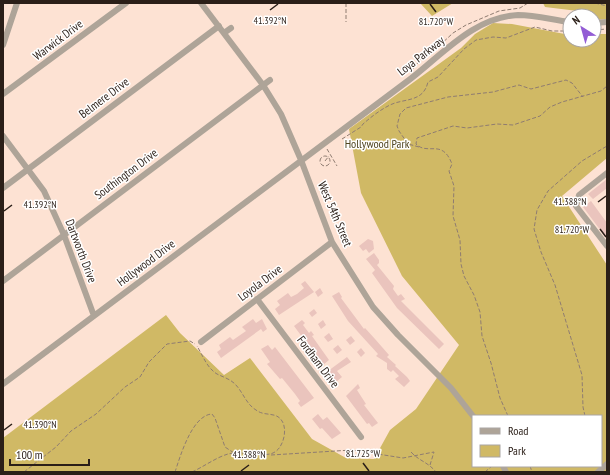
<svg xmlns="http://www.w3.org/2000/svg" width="610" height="475" font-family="'PT Sans Narrow',sans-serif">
<rect width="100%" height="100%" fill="#fde2d3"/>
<path fill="#d0b965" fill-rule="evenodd" d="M420,3H453L432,16Z
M543,3H607V19L594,20V16H590L586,12L545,7Z
M493,23L512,24L570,35V40H594V34H607V158L562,196L607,265V472H3V438L166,315L180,333L224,375L250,358L312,439L346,458L374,459L390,430L416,409L459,345L402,276L361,193L349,129L461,48L475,34ZM473,416H601V466H473Z"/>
<path fill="#eac4bd" d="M607,179V188L593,199L588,194Z
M591,201L607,223V239L583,207Z
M368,239L373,241L374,249L369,253L366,249L363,251L359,246Z
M374,253L379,260V263L377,265L394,286L393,289L398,296L401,294L405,299L401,301L444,344L439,349L397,308L372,273L375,270L366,259Z
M305,281L314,292L279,315L275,309L280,305L277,301L288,293L291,297L297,294L304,288L301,284Z
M320,288L323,293L318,297L315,292Z
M339,292L342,297L341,298L364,329L365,328L375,339L389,355L387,357L396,365L395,366L407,377L410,381L404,387L395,379L399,376L393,370L391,372L387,369V363L376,356L378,354L348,321L332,296Z
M314,309L317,313L312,317L309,313Z
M253,319L256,323L262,319L267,329L263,332L261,329L221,358L217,352L221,349L219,345L230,337L233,340L246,331L242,327Z
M302,320L305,323L303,325L309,333L311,331L314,335L312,336L329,360L323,365L294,326Z
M323,320L326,325L321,329L318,324Z
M329,333L333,339L328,342L324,337Z
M351,336L355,341L350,345L346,340Z
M268,345L272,350L275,347L314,398L301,407L298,403L300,401L295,394L282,378L280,379L267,364L270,362L261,349Z
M338,345L342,350L337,354L333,349Z
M361,348L365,353L361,357L357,352Z
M347,357L351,362L337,371L342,377L336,382L328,371Z
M358,384L360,388L357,390L366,404L364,405L378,423L372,427L369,423L367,424L346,396Z
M318,414L323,420L327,417L341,433L332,439L322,428L320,429L312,419Z"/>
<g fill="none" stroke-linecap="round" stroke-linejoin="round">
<path stroke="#8f7c71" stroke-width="1" stroke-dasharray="4 2" stroke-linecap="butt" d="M346,3V22
M595,3L607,6
M594,30L607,29
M413,69L424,55L438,47L453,33L466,25L499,11L520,8L528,3H539
M342,139L361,127L363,124C371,117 380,110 390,105C404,98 423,103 428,82L438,77L464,49L476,40L493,37L506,38L535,27L552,31H570
M419,147L408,144L399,131L397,126L400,114L406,108L448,97L493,92L519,85L531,89L566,80L572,83L583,97
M327,149L337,166
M320 161a5 5 0 1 1 10 0a5 5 0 1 1-10 0Z
M325,161L329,156
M508,416L500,398L491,363L482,336L480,312L474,295L464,276L461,264L460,240L453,216L454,186L449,171L452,164C442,138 428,156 416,144L417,138L453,126L467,128L497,124L513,125L540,116L550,107L562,102L601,91L607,86
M585,416L583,407L582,375L555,285L541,252L534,229L537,210L548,191L582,161L607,146
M411,452C419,461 428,462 436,472
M271,455L352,450L403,458L434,452L430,465
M530,466L532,472
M24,472L56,447L71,431L96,414L125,387L140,377L149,362L167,344L190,341L195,344
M175,472C180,457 192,415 212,414L215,418L225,447L234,453
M192,472C203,467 217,457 228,454C242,450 261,458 273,453C283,449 288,430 282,421C276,411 265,417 256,410C246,404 243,392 235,384C230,379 223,377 217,374C207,368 203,356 197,346
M485,472L492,466"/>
<path stroke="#aea498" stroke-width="6" d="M201,3L263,85L281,114L301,160L332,242L373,307L398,335L451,388L473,416
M594,23L607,22
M224,33L231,28
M3,45L17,3
M3,94L126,3
M3,136L44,191L64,235L94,316
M607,173L579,195L576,206L607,246
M3,188L219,26
M3,281L270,80
M257,299L361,437
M201,342L332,242
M3,384L409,80C443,54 474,17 518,15C536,15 553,20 570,22
M503,466L506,472
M598,472L607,464"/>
</g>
<path fill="none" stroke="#2b1f18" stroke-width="1.5" d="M430,4L436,12M270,10L278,4M598,202L606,196M4,211L12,205M600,229L606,237M4,430L12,424M363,463L369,471M241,471L249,465"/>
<g text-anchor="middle" stroke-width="3" stroke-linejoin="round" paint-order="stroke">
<g font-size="12" fill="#2b1f18" stroke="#fff">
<text transform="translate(58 40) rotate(-37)" y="4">Warwick Drive</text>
<text transform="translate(421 56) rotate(-38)" y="4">Loya Parkway</text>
<text transform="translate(104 98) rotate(-37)" y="4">Belmere Drive</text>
<text transform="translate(126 174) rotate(-37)" y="4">Southington Drive</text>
<text transform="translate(335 214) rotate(67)" y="4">West 54th Street</text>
<text transform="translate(81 251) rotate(69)" y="4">Dartworth Drive</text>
<text transform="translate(146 263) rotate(-37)" y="4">Hollywood Drive</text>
<text transform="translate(260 283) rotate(-37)" y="4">Loyola Drive</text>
<text transform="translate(318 362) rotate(53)" y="4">Fordham Drive</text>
</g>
<g font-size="12" fill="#4f441e" stroke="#fff">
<text x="377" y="148">Hollywood Park</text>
</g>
</g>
<g font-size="10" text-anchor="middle" fill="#2b1f18" stroke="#fff" stroke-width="3" stroke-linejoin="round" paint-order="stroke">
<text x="270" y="24">41.392°N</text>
<text x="436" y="25">81.720°W</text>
<text x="570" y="205">41.388°N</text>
<text x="40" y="208">41.392°N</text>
<text x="572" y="233">81.720°W</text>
<text x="40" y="428">41.390°N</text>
<text x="363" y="457">81.725°W</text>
<text x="249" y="458">41.388°N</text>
</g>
<rect width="610" height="475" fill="none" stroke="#2b1f18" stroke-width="8"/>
<rect x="472" y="415" width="130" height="52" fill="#ffffff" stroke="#aaa5a3"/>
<rect x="480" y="428" width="20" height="6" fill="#aea498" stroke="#aaa5a3"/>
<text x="508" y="435" font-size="12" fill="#2b1f18">Road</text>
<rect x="480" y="445" width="20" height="12" fill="#d0b965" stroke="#aaa5a3"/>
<text x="508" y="455" font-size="12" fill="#2b1f18">Park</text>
<g transform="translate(582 28) rotate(323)"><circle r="19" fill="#ffffff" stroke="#aaa5a3"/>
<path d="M0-3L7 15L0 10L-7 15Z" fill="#935dd5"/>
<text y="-6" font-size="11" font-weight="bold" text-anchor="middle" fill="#2b1f18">N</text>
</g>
<path d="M10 459v6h79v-6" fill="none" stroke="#2b1f18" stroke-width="2"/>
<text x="16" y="459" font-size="12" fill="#2b1f18" stroke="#ffffff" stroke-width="3" paint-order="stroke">100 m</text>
</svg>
